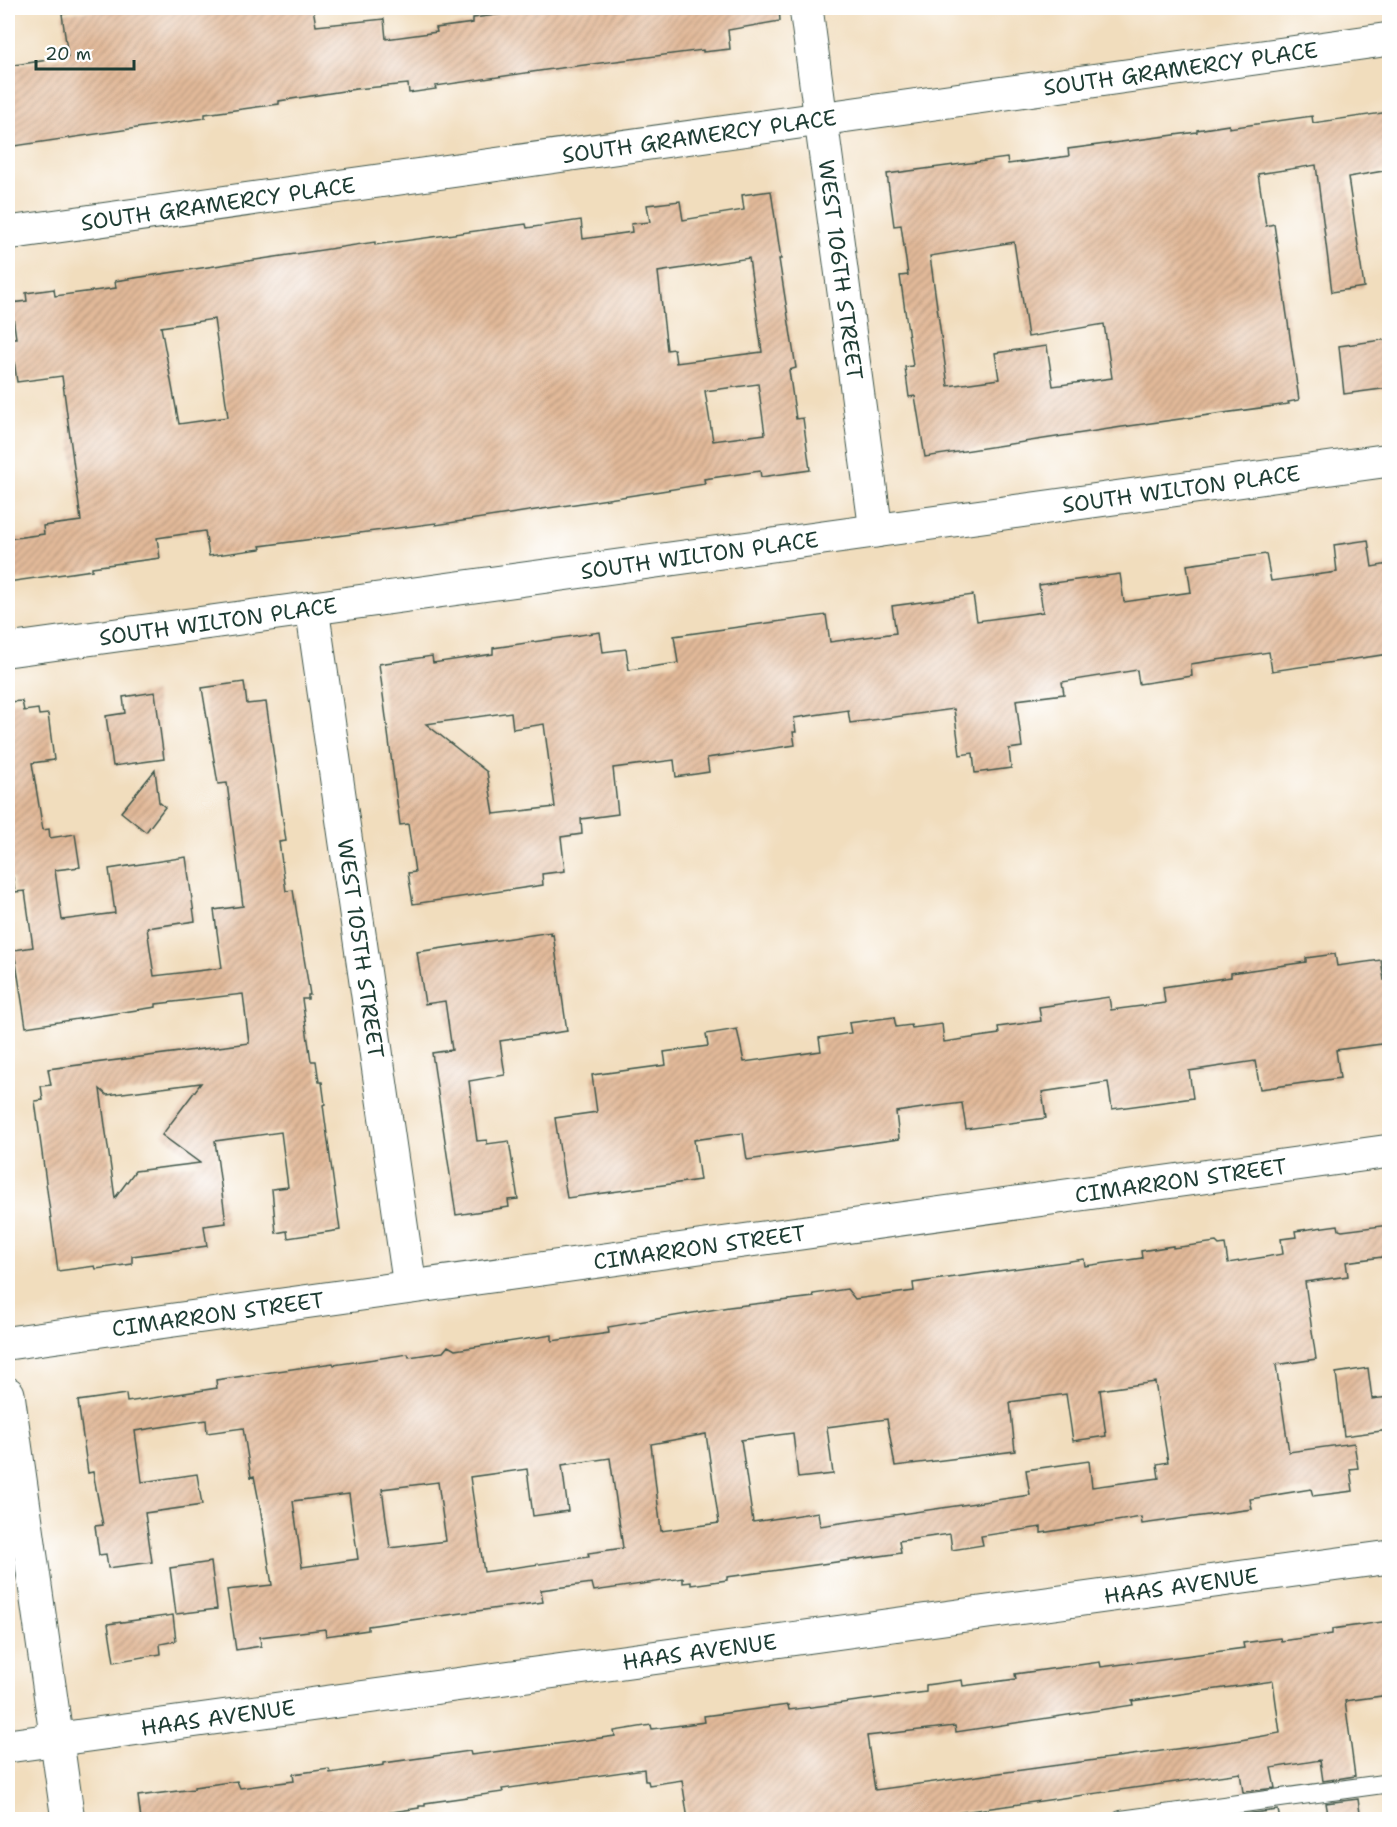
<svg xmlns="http://www.w3.org/2000/svg" width="1397" height="1827" font-family="'Shantell Sans',sans-serif">
<defs>
<pattern id="building-hatch" width="6" height="6" patternUnits="userSpaceOnUse" patternTransform="scale(1.5)"><rect width="6" height="6" fill="#e3ba9a"/><path d="M-1 1l2-2M0 6l6-6M5 7l2-2" fill="none" stroke="#b7987e"/></pattern>
</defs>
<rect width="100%" height="100%" fill="#fff"/>
<filter id="ink" filterUnits="userSpaceOnUse"><feTurbulence type="fractalNoise" baseFrequency=".0167" numOctaves="2"/><feDisplacementMap in="SourceGraphic" scale="12" xChannelSelector="R" yChannelSelector="G"/><feConvolveMatrix kernelMatrix="1 2 1 2 8 2 1 2 1" color-interpolation-filters="sRGB"/></filter>
<filter id="wash" filterUnits="userSpaceOnUse"><feTurbulence type="fractalNoise" baseFrequency=".008" numOctaves="4" result="noise"/><feDisplacementMap in="SourceGraphic" scale="24" xChannelSelector="R" yChannelSelector="G"/><feGaussianBlur stdDeviation="1.35" result="paint"/><feColorMatrix in="noise" values="0 0 0 0 0 0 0 0 0 0 0 0 0 0 0 0 0 1.4 0 .05"/><feComposite in="paint" operator="in"/></filter>
<g filter="url(#wash)">
<rect width="100%" height="100%" fill="#f1ddbd"/>
<g id="blocks">
<path fill="url(#building-hatch)" fill-rule="evenodd" d="M110,8H313L316,26L384,19L386,39L437,32L436,28L473,23V18L549,8H779L780,21L728,30L730,49L703,52V50L553,69L435,86L436,89L409,93L408,84L356,89L279,101V104L205,114V118L198,119L8,147V66L68,57L62,14Z
M1389,112V170L1348,177L1364,287L1332,292L1316,165L1258,174L1266,226L1274,224L1299,400L1288,402L1289,404L1122,427L925,457L915,396L909,397L905,367L913,366L900,276L908,275L901,225L894,226L887,174L1007,158L1008,164L1069,156L1068,149L1197,132V130L1229,125V128L1312,116L1313,123ZM1014,242L1028,337L1104,324L1112,378L1053,386L1047,346L995,353L999,379L948,386L930,256Z
M771,191L781,259H779L796,368L789,370L796,419L803,418L810,470L761,477L760,471L704,479L705,484L661,491L436,525V523L260,546L261,549L209,556L205,531L157,538L160,558L92,567V570L8,582V539L44,534L43,526L81,521L62,376L17,382L11,338H16L11,303L27,301L26,293L54,289L55,296L116,288L115,281L375,242V245L526,224L527,228L581,220L583,239L632,232L631,224L650,222L647,205L680,201L683,220L744,210L742,195ZM749,258L762,352L676,363L674,349L667,350L658,272ZM214,319L228,417L179,424L161,327ZM758,384L765,434L713,441L705,391Z
M1389,339V388L1344,394L1339,346Z
M1368,540L1372,567L1389,564V654L1272,671L1269,652L1191,664L1192,676L1139,684L1137,670L1062,682L1064,694L1016,700L1022,747L1009,749L1011,768L975,773L973,753L960,755L954,709L850,723L848,710L794,718L796,732H793L795,745L707,758L709,772L676,777L674,760L613,768L618,814L581,819L582,834L561,837L565,871L542,874L543,885L413,904L408,873L415,872L408,824L400,825L379,664L432,656L433,663L493,654V648L600,632L603,652L626,649L629,670L678,663L674,636L826,615L830,642L896,633L892,606L973,595L977,621L1043,612L1039,585L1120,574L1124,602L1191,592L1187,565L1266,554L1271,581L1337,572L1334,545ZM511,712L513,729L544,724L555,807L494,814L487,772L426,724Z
M244,682L247,704L266,702L286,841L279,842L286,891L293,890L310,995H308V999H302L311,1061H316L319,1082H322L325,1104L323,1105L340,1230L288,1238L287,1231L276,1233L272,1189L288,1187L281,1132L215,1141L226,1223L204,1226L207,1246L132,1256V1264L96,1269L95,1266L58,1271L35,1101L43,1100L41,1086L51,1085L48,1069L249,1043L243,994L156,1004V1007L26,1027L14,950L33,947L25,891L15,892L13,878L8,879V702L22,701L24,711L38,709L39,715L48,714L54,760L32,763L43,830L49,829L50,838L75,834L80,867L55,870L62,920L115,913L109,869L186,857L195,921L147,928L154,976L222,968L214,910L243,906L227,783L218,784L202,688ZM201,1083L162,1135L200,1163L135,1171L115,1198L100,1089L107,1095Z
M155,692L164,759L113,766L106,716L125,713L123,697Z
M155,770L159,802L165,807L146,832L121,812Z
M551,932V935L553,934L567,1031L500,1041L505,1075L469,1081L477,1141L487,1140V1144L509,1141L518,1199L508,1200L509,1207L456,1215L432,1053L452,1050L445,1001L425,1004L417,952Z
M1335,954L1337,966L1381,960L1384,980L1389,979V1043L1336,1050L1340,1078L1260,1089L1255,1061L1189,1071L1193,1098L1112,1109L1108,1082L1042,1092L1046,1118L966,1129L962,1103L923,1108L896,1112L899,1139L747,1160L743,1133L694,1140L700,1180L567,1198L555,1118L597,1112L592,1075L666,1065L664,1052L708,1046L706,1034L737,1029L744,1062L821,1051L819,1038L851,1033L849,1023L894,1017L896,1027L911,1025L912,1028L942,1024L944,1042L999,1034L998,1027L1041,1021L1039,1007L1109,997L1111,1010L1165,1003L1163,987L1231,977V973L1306,962V958Z
M1338,1225L1339,1230L1342,1231L1389,1225V1256L1346,1262L1348,1276L1305,1282L1316,1359L1276,1365L1289,1452L1354,1443L1358,1468L1350,1469L1353,1491L1313,1496L1311,1489L1250,1499L1252,1509L1142,1524L1141,1517L1041,1533V1527L981,1536L983,1545L952,1550L950,1534L899,1541L901,1553L727,1577V1580L691,1585V1582L683,1583V1578L594,1591L592,1583L541,1590L543,1602L368,1626V1630L326,1636L325,1629L260,1637L261,1646L236,1650L227,1590L272,1585L260,1507L254,1476L251,1477L243,1428L207,1433L206,1420L135,1431L142,1482L197,1474L202,1505L145,1513L152,1562L108,1568L106,1554L99,1555L95,1526L103,1525L93,1472L88,1473L78,1401L126,1394L127,1402L217,1388L216,1380L333,1363L334,1365L408,1354L409,1357L443,1352L448,1346L455,1350L552,1335V1341L609,1333L608,1327L729,1307L814,1297L813,1294L847,1289L855,1299L914,1291L913,1283L1084,1259L1085,1266L1142,1258L1141,1251L1173,1246V1248L1216,1242L1219,1245L1225,1244L1228,1263L1283,1254L1281,1239L1296,1237L1295,1231ZM1155,1382L1168,1462L1157,1464L1159,1478L1092,1487L1089,1461L1026,1470L1030,1495L820,1526L818,1512L753,1522L741,1440L793,1433L798,1478L833,1474L827,1427L887,1419L895,1466L1015,1451L1010,1402L1066,1394L1073,1441L1106,1436L1100,1390ZM706,1434L719,1523L661,1531L651,1444ZM610,1458L623,1548L588,1553L589,1557L484,1572L470,1477L527,1469L533,1516L568,1511L562,1465ZM438,1482L446,1541L390,1548L382,1489ZM349,1494L358,1559L302,1567L293,1501Z
M1368,1368L1372,1399L1389,1397V1430L1344,1436L1336,1373Z
M211,1562L217,1609L176,1614L170,1568Z
M173,1615L176,1641L160,1644L161,1654L114,1662L108,1624Z
M1389,1621V1695L1345,1701L1355,1776L1323,1781L1320,1760L1271,1768L1275,1788L1243,1792L1240,1773L906,1820H688L682,1780L649,1785L648,1781H645L644,1769L502,1789L503,1792L425,1803V1806H419V1808L339,1820H324L323,1814L284,1820H141L138,1796L194,1789V1787L237,1781L240,1788L294,1781L293,1774L329,1769L330,1773L384,1765V1763L470,1751L471,1755L564,1743L615,1736L614,1731L651,1725L652,1729L705,1722L704,1716L788,1705L789,1710L926,1692V1685L962,1680L963,1686L1016,1679L1015,1674L1100,1662L1101,1667L1192,1655L1244,1648L1243,1643L1280,1638L1281,1641L1332,1634V1629ZM1273,1681L1280,1733L1235,1741L875,1790L867,1736L955,1726L956,1732L1133,1705L1132,1701Z
M1358,1799L1361,1820H1329L1326,1803Z
M1278,1810L1280,1820H1247L1246,1814Z"/>
</g>
</g>
<g filter="url(#ink)">
<use href="#blocks" fill-opacity="0" stroke="#3e5549" stroke-width="1.5"/>
<g fill="none" stroke-linecap="round" stroke-linejoin="round">
<defs>
<path id="lane" d="M1121,1820L1390,1783"/>
<g id="street">
<path id="s1" d="M806,8L876,531"/>
<path id="s2" d="M8,233L1390,39"/>
<path id="s3" d="M312,608L410,1287"/>
<path id="s4" d="M8,650L1390,460"/>
<path id="s5" d="M8,1343L1390,1151"/>
<path id="s6" d="M8,1746L1390,1557"/>
</g>
<path id="secondary" d="M8,1394L68,1820"/>
</defs>
<use href="#lane" stroke="#3e5549" stroke-width="20"/>
<use href="#street" stroke="#3e5549" stroke-width="35"/>
<use href="#secondary" stroke="#3e5549" stroke-width="35"/>
<use href="#lane" stroke="#fff" stroke-width="18"/>
<use href="#street" stroke="#fff" stroke-width="33"/>
<use href="#secondary" stroke="#fff" stroke-width="33"/>
</g>
</g>
<g text-anchor="middle" stroke-width="4.5" stroke-linejoin="round" paint-order="stroke">
<g font-size="22" fill="#1f3d34" stroke="#fff">
<text dy="8" stroke="none"><textPath href="#s2" startOffset="1184">SOUTH GRAMERCY PLACE</textPath></text>
<text dy="8" stroke="none"><textPath href="#s2" startOffset="698">SOUTH GRAMERCY PLACE</textPath></text>
<text dy="8" stroke="none"><textPath href="#s2" startOffset="212">SOUTH GRAMERCY PLACE</textPath></text>
<text dy="8" stroke="none"><textPath href="#s1" startOffset="264">WEST 106TH STREET</textPath></text>
<text dy="8" stroke="none"><textPath href="#s4" startOffset="1184">SOUTH WILTON PLACE</textPath></text>
<text dy="8" stroke="none"><textPath href="#s4" startOffset="698">SOUTH WILTON PLACE</textPath></text>
<text dy="8" stroke="none"><textPath href="#s4" startOffset="212">SOUTH WILTON PLACE</textPath></text>
<text dy="8" stroke="none"><textPath href="#s3" startOffset="344">WEST 105TH STREET</textPath></text>
<text dy="8" stroke="none"><textPath href="#s5" startOffset="1184">CIMARRON STREET</textPath></text>
<text dy="8" stroke="none"><textPath href="#s5" startOffset="698">CIMARRON STREET</textPath></text>
<text dy="8" stroke="none"><textPath href="#s5" startOffset="212">CIMARRON STREET</textPath></text>
<text dy="8" stroke="none"><textPath href="#s6" startOffset="1184">HAAS AVENUE</textPath></text>
<text dy="8" stroke="none"><textPath href="#s6" startOffset="698">HAAS AVENUE</textPath></text>
<text dy="8" stroke="none"><textPath href="#s6" startOffset="212">HAAS AVENUE</textPath></text>
</g>
</g>
<rect width="1397" height="1827" fill="none" stroke="#fff" stroke-width="30"/>
<path d="M36 60v9h98v-9" fill="none" stroke="#1f3d34" stroke-width="3"/>
<text x="45" y="60" font-size="18" fill="#1f3d34" stroke="#ffffff" stroke-width="4.5" paint-order="stroke">20 m</text>
</svg>
